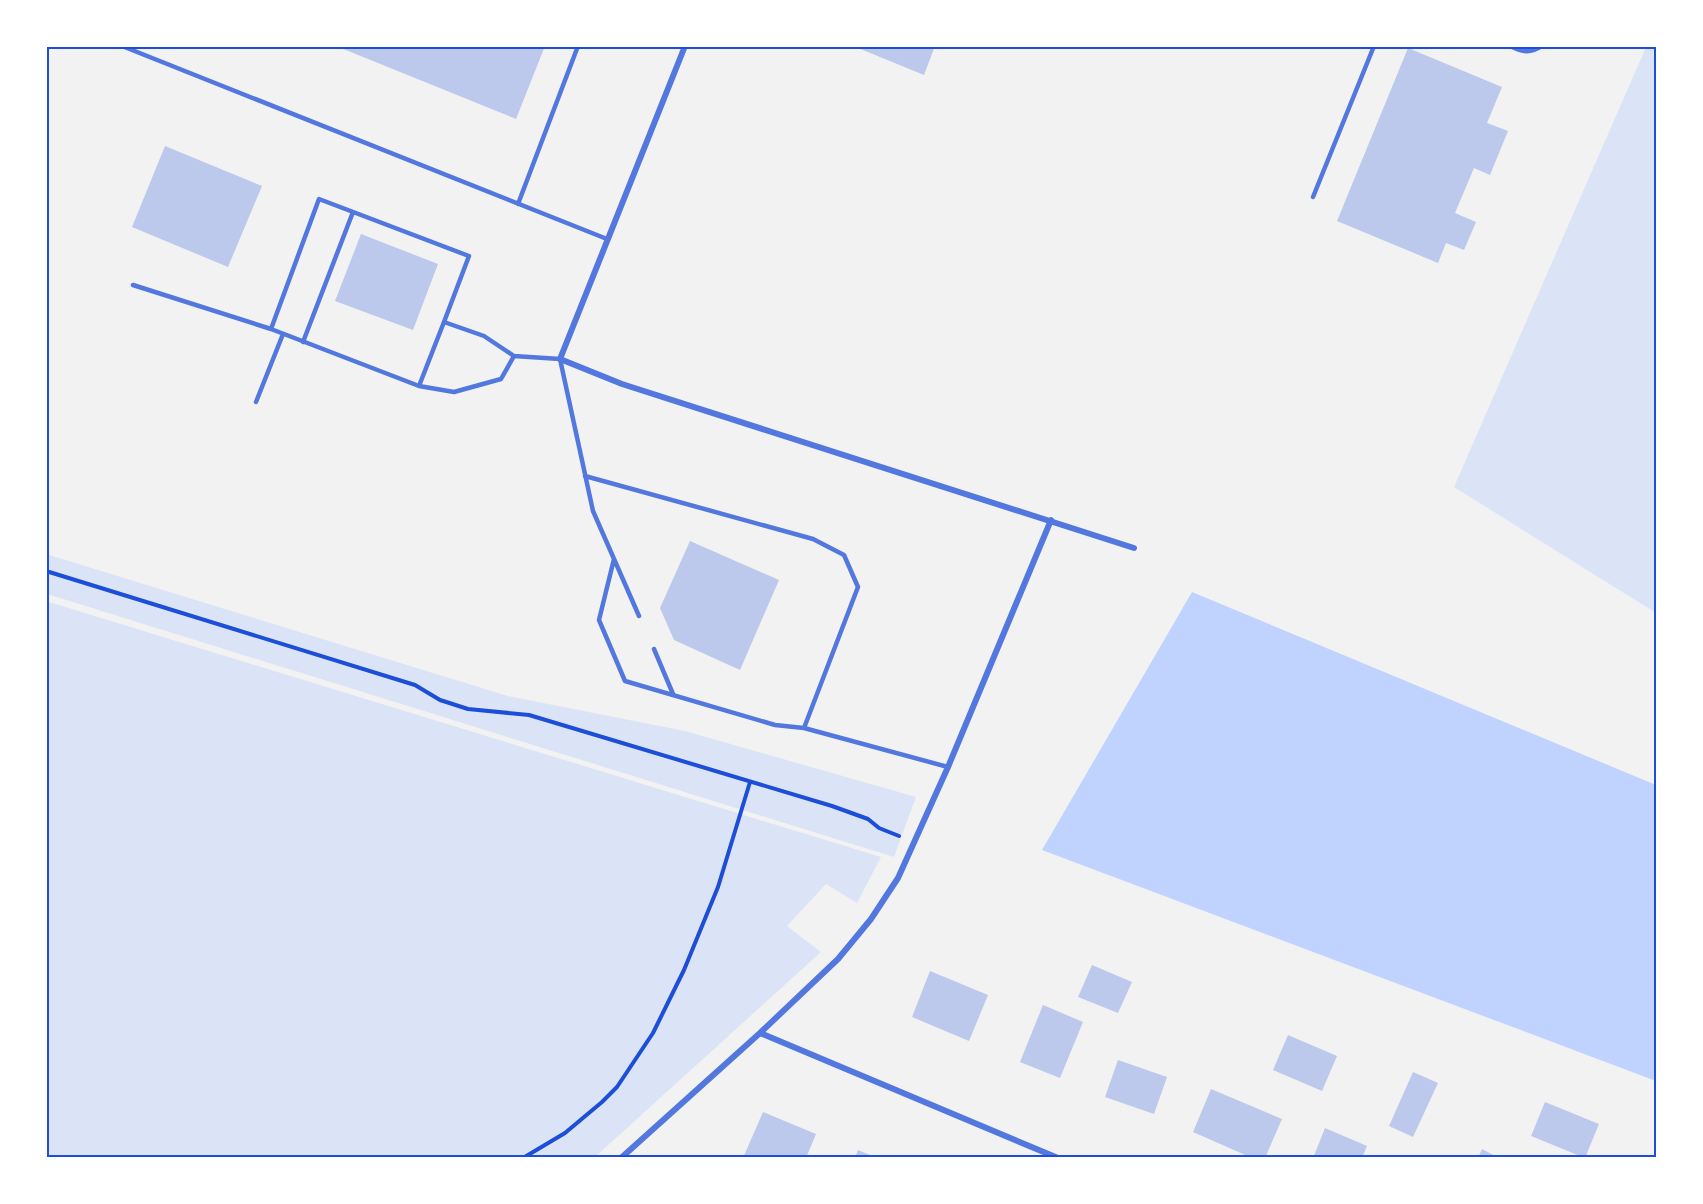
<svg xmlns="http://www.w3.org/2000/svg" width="1703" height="1204" font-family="'Crimson Pro',serif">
<rect width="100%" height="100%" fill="#f2f2f2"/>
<path fill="#dbe4f7" d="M1646,47H1656V613L1454,487Z
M46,554L508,696L685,731L916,797L894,857L47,594Z
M46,601L881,857L857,903L826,884L787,926L821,952L595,1157H47Z"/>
<path fill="#bfd3fe" d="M1192,592L1656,785V1081L1042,850Z"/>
<path fill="#bdc9ec" d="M336,46H545L516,119Z
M853,46H935L924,75Z
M1408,48L1502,87L1487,123L1508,131L1490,175L1474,168L1455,213L1476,222L1464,250L1446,243L1438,263L1337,221Z
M165,146L262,186L228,267L132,227Z
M361,234L438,264L413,330L335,301Z
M690,541L779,580L740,670L674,640L660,608Z
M1092,965L1132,982L1118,1013L1078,997Z
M930,971L988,995L969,1041L912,1017Z
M1043,1005L1083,1022L1060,1078L1020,1062Z
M1288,1035L1337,1056L1322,1091L1273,1070Z
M1118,1060L1167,1077L1154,1114L1105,1097Z
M1413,1072L1438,1083L1413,1137L1389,1126Z
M1211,1089L1282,1119L1265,1158H1252L1193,1132Z
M1545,1102L1599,1124L1585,1158L1531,1136Z
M763,1112L816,1134L806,1158H743Z
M1325,1128L1367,1146L1362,1158H1313Z
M1482,1149L1499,1158H1478Z
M858,1150L875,1157V1158H855Z"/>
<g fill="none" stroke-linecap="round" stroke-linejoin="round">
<path stroke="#1d4ed8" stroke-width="4" d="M46,571L415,685L440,700L468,709L529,715L832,806L868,819L879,828L899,836
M523,1158L565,1133L602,1102L617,1087L653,1033L684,970L718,887L750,782"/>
<path stroke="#5277de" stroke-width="4.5" d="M122,46L607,239
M1510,46C1522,52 1530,54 1542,46
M1313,197L1374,46
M518,204L578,46
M133,285L271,329L419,386L454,392L501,379L514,356
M271,329L319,199L469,256L444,322L484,336L514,356L560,359L593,511L639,616
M303,342L353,212
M419,386L444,322
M256,402L283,334
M585,476L813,539L844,555L858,587L804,728
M614,559L599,620L625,681L775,725L804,728L948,767
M654,649L673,694"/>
<path stroke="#5277de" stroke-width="6" d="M685,46L560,359L622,384L1134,548
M760,1033L1058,1158
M621,1158L760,1033L838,959L871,919L898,878L948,767L1051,520"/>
</g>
<rect width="1703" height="1204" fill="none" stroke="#ffffff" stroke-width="96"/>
<rect x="48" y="48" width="1607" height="1108" fill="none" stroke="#1d4ed8" stroke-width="2"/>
</svg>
